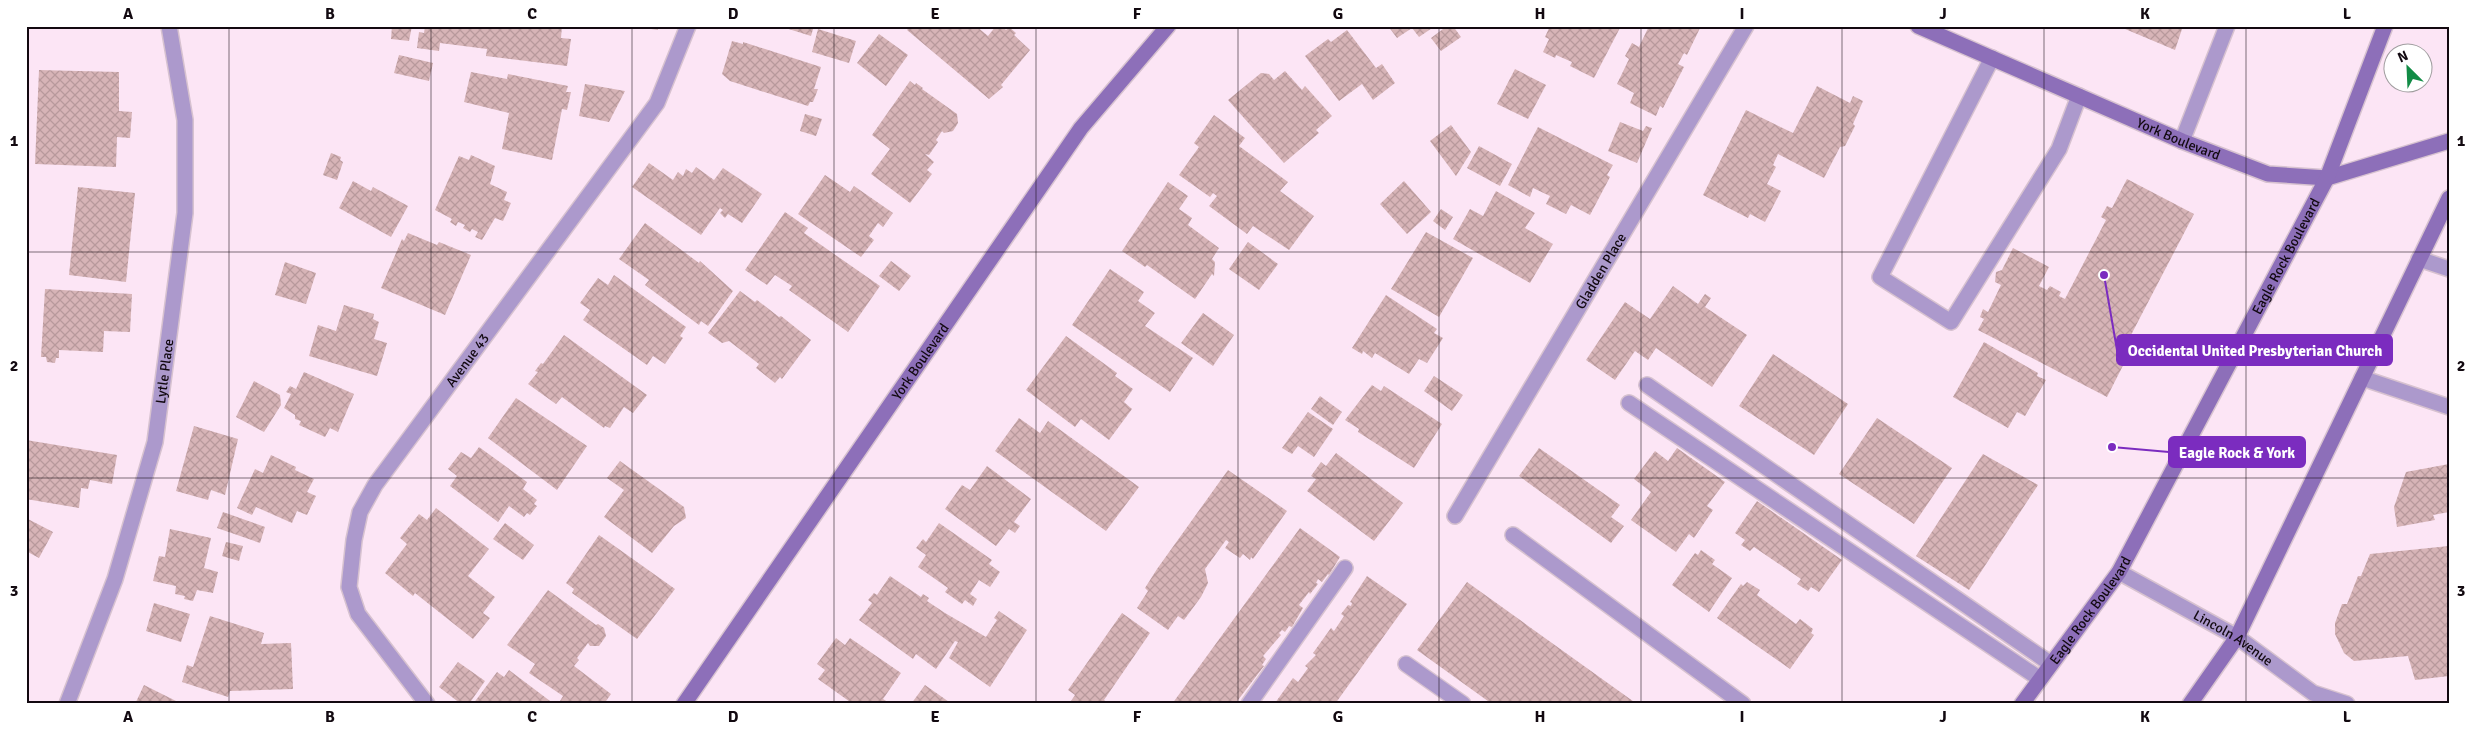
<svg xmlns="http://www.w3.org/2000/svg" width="2475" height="730" font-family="Signika,sans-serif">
<defs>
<pattern id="building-cross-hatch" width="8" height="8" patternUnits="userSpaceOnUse" patternTransform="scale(1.25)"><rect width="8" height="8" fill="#d7b4b7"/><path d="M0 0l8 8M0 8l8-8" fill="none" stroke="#b8999c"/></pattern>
</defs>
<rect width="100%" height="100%" fill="#fce5f5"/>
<path fill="url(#building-cross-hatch)" d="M392,26H412L409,41L391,39Z
M425,26H562L561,38L571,39L567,66L486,56L487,49L440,43L439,51L417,48L419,32L424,33Z
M631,26H658V30Z
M779,26H814L811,36Z
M910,26H976L988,36L996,26H1002L1006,30L1009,27L1016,33L1014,35L1030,50L1001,85L1003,87L989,99L907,30Z
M1388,26H1435L1419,37L1412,28L1397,38Z
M1447,26H1453L1461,37L1441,51L1431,38Z
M1550,26H1621L1594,78L1570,66L1572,62L1556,55L1555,58L1543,52L1549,39L1545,37Z
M1649,26H1701L1687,55L1684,53L1678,64L1684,67L1663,108L1660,106L1656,116L1630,103L1634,93L1617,84L1629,59L1625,56L1632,43L1639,47Z
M2118,26H2183L2175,50Z
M818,29L856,41L849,63L812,52Z
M1347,30L1376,68L1382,64L1395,83L1373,100L1362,84L1339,101L1305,56L1328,39L1331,42Z
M879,34L908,55L886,86L857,63Z
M732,41L743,44V42L821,67L814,89H818L813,102H810L808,106L730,81L722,74Z
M399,55L433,63L429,81L394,73Z
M1515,69L1546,85L1528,119L1497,104Z
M39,70L119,72V111L132,112L130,138L117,137L116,167L35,164Z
M1285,71L1302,90L1305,86L1332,116L1316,130L1319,133L1284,163L1228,100L1261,73L1269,74L1274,80Z
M471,72L507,79L508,74L568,86L566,92H571L567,110L562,109L552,160L502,149L509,113L464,102Z
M910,81L915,85L916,83L923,88L922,89L957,114L958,123L953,131L944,133L942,131L936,140L938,142L929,155L925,154L934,162L927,170L932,174L910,203L871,174L890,149L872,135Z
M585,84L625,91L609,122L579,116Z
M1817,86L1850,103L1853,96L1863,101L1853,124L1855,126L1845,146L1840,147L1824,178L1778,154L1773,165L1776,167L1767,184L1781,191L1765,222L1750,214L1748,218L1703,195L1746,110L1793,133Z
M805,114L822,119L816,136L800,131Z
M1214,115L1245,138L1239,146L1288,182L1280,191L1314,216L1289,250L1253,226L1247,234L1209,206L1217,196L1213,193L1210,197L1179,175L1199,147L1194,143Z
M1620,122L1643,131L1646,126L1652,128L1637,163L1608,151Z
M1451,125L1471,152L1456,176L1430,141Z
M1538,127L1613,165L1607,175L1610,177L1590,215L1571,205L1566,214L1546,204L1550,196L1533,188L1530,197L1508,185Z
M1479,146L1512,164L1500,186L1467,168Z
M331,153L341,157L340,160L343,162L337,180L323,175Z
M471,155L495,166L490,184L507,192L504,200L511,203L503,221L495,218L482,240L475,237L478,232L472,229L470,232L463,228L465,225L458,222L456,226L450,222L452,219L435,210L459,156L469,160Z
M649,163L673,180L678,172L683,176L686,169L692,173L696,167L714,180L723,168L762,194L742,223L728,214L725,218L720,213L723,210L720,208L701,235L632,187Z
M825,175L850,192L854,186L893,213L883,227L878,223L869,236L874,240L861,257L798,214Z
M2127,179L2194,214L2131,335L2137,338L2107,397L1978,330L1984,319L1980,317L1983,309L1988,312L2001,285L1995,282L1996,272L2002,270L2013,248L2049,267L2039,286L2047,290L2050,286L2061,292L2059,296L2065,299L2106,220L2101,217L2107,206L2112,208Z
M353,181L371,191L373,187L408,206L391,237L339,208Z
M1404,181L1431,212L1407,234L1380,204Z
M1168,182L1188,196L1179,209L1192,218L1188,225L1219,248L1212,259L1215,262L1214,276L1212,274L1195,299L1147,265L1145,267L1122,251Z
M78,187L135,193L126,282L69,275Z
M1496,191L1535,213L1525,228L1553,244L1530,283L1453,239L1470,209L1483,216Z
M1441,209L1453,217L1445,230L1433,221Z
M785,212L808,228L804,233L880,286L848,332L789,290L792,286L775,275L767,285L745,270Z
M645,223L699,263L700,261L733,291L708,326L701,321L699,325L645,285L649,280L619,259Z
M1426,232L1473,258L1439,317L1391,289Z
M408,233L437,245L439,242L471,255L445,315L381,288L402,239L404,241Z
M1248,242L1278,264L1259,290L1229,269Z
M891,261L911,276L899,291L879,276Z
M285,262L316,273L306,304L275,295Z
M1110,269L1144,292L1138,301L1155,313L1145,326L1193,358L1170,392L1072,325Z
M614,275L686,327L680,336L683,338L665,364L653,356L647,365L583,320L590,310L580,303L598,278L608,285Z
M1673,286L1698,304L1705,294L1711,298L1705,307L1747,335L1712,387L1656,348L1648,360L1635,351L1615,380L1586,360L1625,302L1650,319Z
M45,289L132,294L130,332L104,331L103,352L59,350V358H56L55,363L47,362L46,357H41Z
M740,291L755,302L757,300L779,317L781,316L811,340L782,379L780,377L775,383L756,368L759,364L729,341L722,343L708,333Z
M1386,295L1437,329L1434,333L1443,338L1427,363L1419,359L1409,374L1375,353L1372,358L1363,351L1362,354L1352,348Z
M344,305L374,314L373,319L379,322L374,339L387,343L377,376L309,356L318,325L336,331Z
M1203,313L1234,335L1213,366L1181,343Z
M564,335L647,395L633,413L624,407L610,428L605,426L604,428L562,397L556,404L528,384L538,372L535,371L541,363L543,364Z
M1066,336L1117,373L1115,376L1133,389L1124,402L1132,409L1109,440L1081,419L1075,427L1026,390Z
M1984,342L2038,373L2037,376L2046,380L2025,416L2017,412L2008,428L1953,397Z
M1773,354L1848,404L1814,455L1739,406Z
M304,372L354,394L338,432L330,428L325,437L299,425L301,421L295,419V415L284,408L291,394L286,392L290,386L296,389Z
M1434,376L1463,395L1452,411L1424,391Z
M254,381L280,395L281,405L264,432L236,417Z
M1372,385L1381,391L1384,386L1442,424L1414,468L1358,432L1359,429L1345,420Z
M1320,396L1342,412L1333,425L1311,409Z
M516,398L587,446L557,490L488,438Z
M1308,412L1333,429L1314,457L1298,446L1292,454L1282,448Z
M1019,418L1040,433L1048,421L1139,487L1106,531L995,451Z
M1877,418L1952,468L1914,524L1839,474Z
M194,426L238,439L225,495L211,490L208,500L176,491Z
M26,440L117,455L112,484L90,480L88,489L81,488L79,508L26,499Z
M479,447L527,482L523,489L537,500L534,504L537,506L530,515L527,513L524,517L509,506L498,522L450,486L457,476L448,469L461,452L471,458Z
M1539,448L1620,505L1611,517L1624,526L1611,543L1519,476Z
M1677,448L1725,482L1707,506L1713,510L1694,538L1689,534L1676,552L1631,520L1651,492L1634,479L1655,451L1668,461Z
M1336,453L1403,503L1374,541L1307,491L1316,479L1311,476L1321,462L1326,466Z
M1983,454L2038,485L1969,590L1916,556Z
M271,455L296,467L295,470L314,479L307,492L316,496L307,515L297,511L292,523L256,507L252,515L237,508L255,469L263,473Z
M620,461L684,507L686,518L674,526L652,553L604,517L624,490L607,478Z
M2449,464V512L2433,515L2435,520L2397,527L2394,507L2406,472Z
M987,466L1031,499L1014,522L1020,526L1015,533L1009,529L996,546L945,509L962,485L970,490Z
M1228,470L1287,511L1253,559L1251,557L1250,560L1243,554L1240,558L1225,548L1229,542L1226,540L1205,569L1208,583L1201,597L1184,620L1178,616L1168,630L1137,608L1148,591L1145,588L1157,569Z
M1757,501L1842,560L1819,592L1811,587L1808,591L1797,584L1801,579L1754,547L1750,551L1741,545L1745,540L1735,533Z
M436,508L489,549L468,576L495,597L483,613L490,618L473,639L415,593L413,596L385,573L407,544L400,538L419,514L427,520Z
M223,512L265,527L260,543L217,528Z
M26,518L53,532L39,558L26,551Z
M505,523L534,545L523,560L493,539Z
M939,523L992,560L989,564L1000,572L990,587L979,580L970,594L977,599L973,606L965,600L962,604L945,592L948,588L918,567L926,555L916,548L923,539L926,542Z
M1300,528L1340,557L1329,575L1328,574L1322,582L1318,579L1316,583L1318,584L1310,594L1309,592L1299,605L1303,608L1292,627L1289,626L1285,632L1282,630L1279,633L1281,635L1263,656L1266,659L1262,665L1264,666L1235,704H1172Z
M170,529L211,538L204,568L218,572L213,593L197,590L193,601L184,599L185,596L175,594L176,586L153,581L159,556L165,557Z
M599,535L675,589L637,639L572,593L574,589L566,583Z
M226,542L243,546L239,561L222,556Z
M2449,546V676L2415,680L2408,656L2354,661L2344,653L2335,634V623L2342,604H2347L2358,576H2361L2370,554Z
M1701,550L1715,560L1712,564L1732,578L1709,612L1672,585L1695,553L1698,555Z
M890,576L921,597L923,594L929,598L927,601L945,613L986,637L997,620L994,618L999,611L1027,630L990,687L949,658L958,642L955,641L936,669L916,654L913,659L859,620L872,603L868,600L874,593L877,595Z
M1367,576L1407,604L1335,704L1275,703L1293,678L1298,682L1308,668L1305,666L1316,655L1313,653L1331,628L1334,631L1344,616L1341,614L1348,605L1351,606L1352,603L1350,602Z
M1467,582L1637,704H1492L1417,650Z
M1747,582L1760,590L1757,595L1796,624L1800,619L1813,629L1811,633L1814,635L1790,669L1717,618L1741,584L1743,586Z
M548,590L596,625L598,624L604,628L606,636L599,646H590L588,643L577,658L579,660L574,666L611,694L604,704H564L560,701L563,696L529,673L535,664L507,645Z
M154,603L190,614L181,642L146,631Z
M1122,613L1150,633L1104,700L1109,704H1069L1075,695L1068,690Z
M210,616L264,633L261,644L291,643L293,689L230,691L228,697L182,682L187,665L193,667Z
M836,638L845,645L850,638L901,673L883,699L891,704H853L818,679L825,670L817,664Z
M458,662L485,681L469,704H461L439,687Z
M509,670L554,704H473L497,672L504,677Z
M144,685L182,704H135Z
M925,685L952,704H911Z"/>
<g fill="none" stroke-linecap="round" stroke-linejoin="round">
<defs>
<path id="lane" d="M1992,58L1880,277L1951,322L2059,149L2079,96
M2182,141L2227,26
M2419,259L2449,269
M2362,378L2449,407
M1647,385L2051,664
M1629,403L2040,679
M1513,535L1743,704
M1406,664L1463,704
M1249,704L1345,568"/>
<g id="street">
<path id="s1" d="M1455,516L1746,26"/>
<path id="s2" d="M2119,572L2237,637L2313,693L2347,704"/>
<path id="s3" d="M67,704L115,579L155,442L185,213V120L169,26"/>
<path id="s4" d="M427,704L358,614L349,587L354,540L360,512L375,485L657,103L688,26"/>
</g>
<g id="secondary">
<path id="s5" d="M1918,26L2182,141L2268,174L2327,178L2449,141"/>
<path id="s6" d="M684,704L1081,128L1168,26"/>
<path id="s7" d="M2022,704L2119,572L2327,178L2385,26"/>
<path d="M2190,704L2237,637L2449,198"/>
</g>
</defs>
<use href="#lane" stroke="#d7c2d0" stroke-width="18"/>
<use href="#street" stroke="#d7c2d0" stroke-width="18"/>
<use href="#secondary" stroke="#d7c2d0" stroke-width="18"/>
<use href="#lane" stroke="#ac99cc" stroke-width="15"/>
<use href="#street" stroke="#ac99cc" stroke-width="15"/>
<use href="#secondary" stroke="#8d6fb9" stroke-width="15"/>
</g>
<path fill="none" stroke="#120910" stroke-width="1" stroke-opacity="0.55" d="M229,26V704M431,26V704M632,26V704M834,26V704M1036,26V704M1238,26V704M1439,26V704M1641,26V704M1842,26V704M2044,26V704M2246,26V704M26,252H2449M26,478H2449"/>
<g text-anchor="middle" stroke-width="5" stroke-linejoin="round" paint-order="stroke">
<g font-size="14" fill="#120910" stroke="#fff">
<text dy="5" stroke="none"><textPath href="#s5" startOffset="284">York Boulevard</textPath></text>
<text dy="5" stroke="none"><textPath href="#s7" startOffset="521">Eagle Rock Boulevard</textPath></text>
<text dy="5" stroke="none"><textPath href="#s1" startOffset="285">Gladden Place</textPath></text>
<text dy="5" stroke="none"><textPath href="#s4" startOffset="404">Avenue 43</textPath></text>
<text dy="5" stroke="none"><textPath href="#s6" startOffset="416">York Boulevard</textPath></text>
<text dy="5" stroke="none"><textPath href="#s3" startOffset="348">Lytle Place</textPath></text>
<text dy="5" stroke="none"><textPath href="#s7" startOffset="116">Eagle Rock Boulevard</textPath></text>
<text dy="5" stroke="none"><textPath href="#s2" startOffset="132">Lincoln Avenue</textPath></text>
</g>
</g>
<path fill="none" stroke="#7b2cbf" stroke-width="2" d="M2104 275L2117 350M2112 447L2169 452"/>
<g fill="#7b2cbf" stroke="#fff" stroke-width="2">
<circle cx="2104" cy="275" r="5"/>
<circle cx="2112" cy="447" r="5"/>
</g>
<g fill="#7b2cbf" stroke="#7b2cbf" stroke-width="2">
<rect x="2117" y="335" width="275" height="30" rx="5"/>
<rect x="2169" y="437" width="136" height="30" rx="5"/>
</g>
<g font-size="15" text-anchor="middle" font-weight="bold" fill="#fff">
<text x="2255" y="356">Occidental United Presbyterian Church</text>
<text x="2237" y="458">Eagle Rock &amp; York</text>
</g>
<rect width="2475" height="730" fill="none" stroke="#ffffff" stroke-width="55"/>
<g transform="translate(2408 68) rotate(336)"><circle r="24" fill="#ffffff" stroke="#a09d9f"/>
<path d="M0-4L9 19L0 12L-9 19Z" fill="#128c46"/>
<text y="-8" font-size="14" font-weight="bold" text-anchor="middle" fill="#120910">N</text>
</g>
<rect x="28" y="28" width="2420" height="674" fill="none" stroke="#120910" stroke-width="2"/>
<g font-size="16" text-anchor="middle" font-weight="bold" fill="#120910">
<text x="128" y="19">A</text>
<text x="330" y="19">B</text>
<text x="532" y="19">C</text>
<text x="733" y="19">D</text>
<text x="935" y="19">E</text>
<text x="1137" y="19">F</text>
<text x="1338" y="19">G</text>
<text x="1540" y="19">H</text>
<text x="1742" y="19">I</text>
<text x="1943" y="19">J</text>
<text x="2145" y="19">K</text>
<text x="2347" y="19">L</text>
<text x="14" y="146">1</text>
<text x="2461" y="146">1</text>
<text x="14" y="371">2</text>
<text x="2461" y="371">2</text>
<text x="14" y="596">3</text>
<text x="2461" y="596">3</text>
<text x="128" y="722">A</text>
<text x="330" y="722">B</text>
<text x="532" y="722">C</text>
<text x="733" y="722">D</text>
<text x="935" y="722">E</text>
<text x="1137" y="722">F</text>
<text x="1338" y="722">G</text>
<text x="1540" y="722">H</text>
<text x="1742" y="722">I</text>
<text x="1943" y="722">J</text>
<text x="2145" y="722">K</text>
<text x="2347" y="722">L</text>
</g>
</svg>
